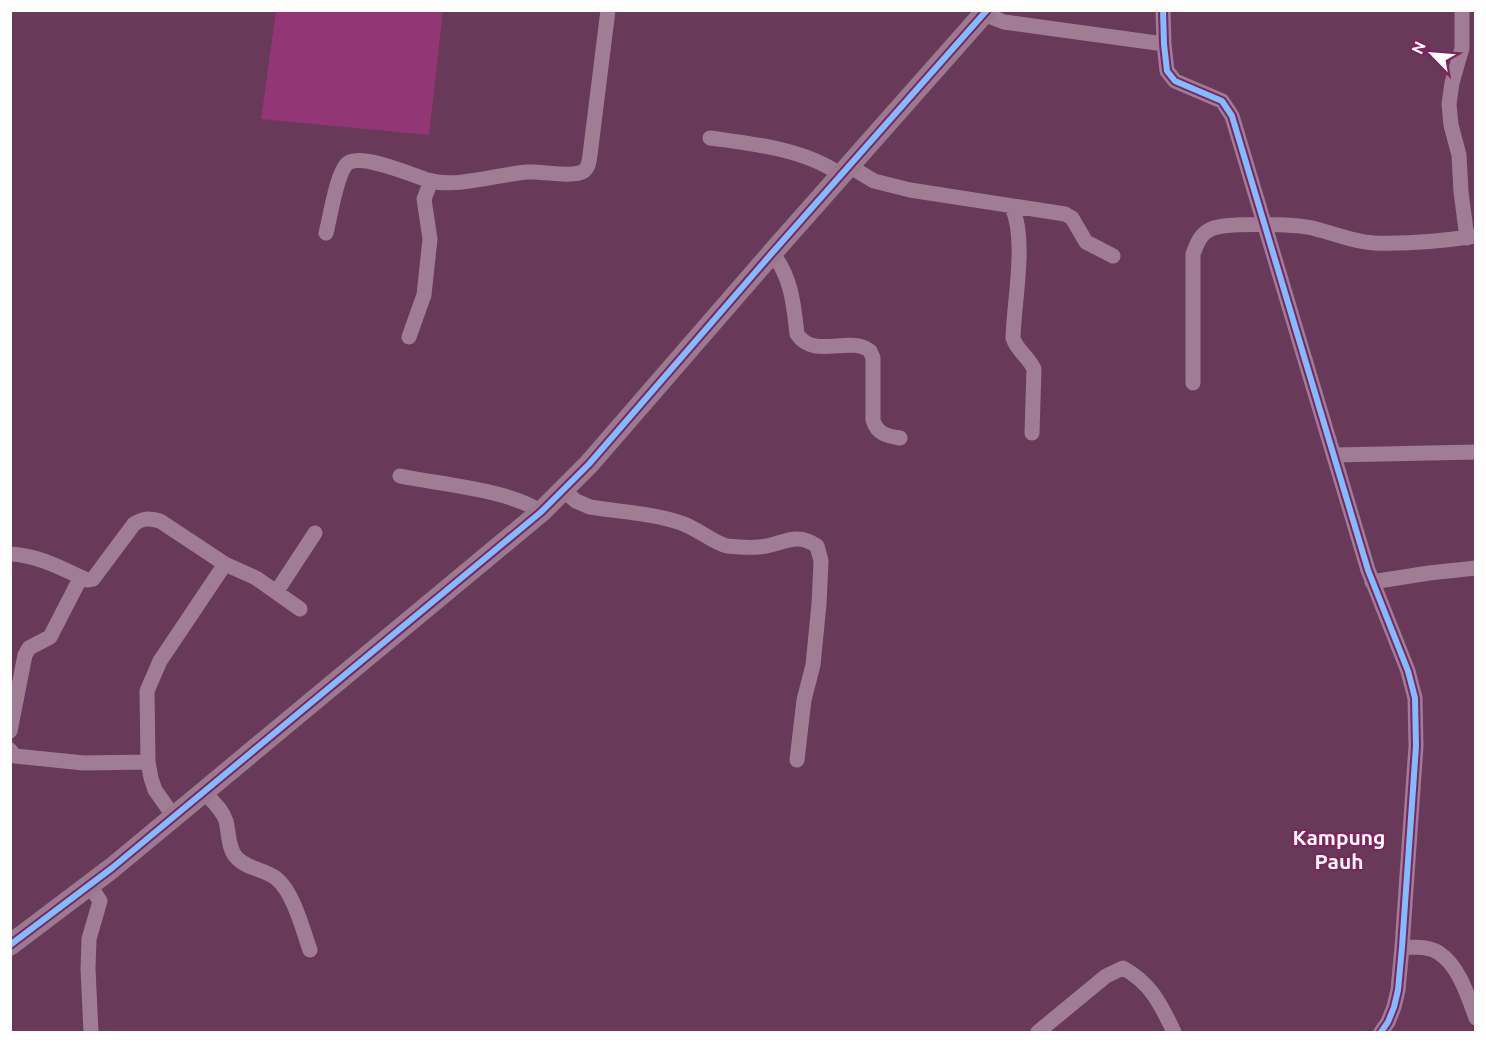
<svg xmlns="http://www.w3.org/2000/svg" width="1486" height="1043" font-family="Ubuntu,sans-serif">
<rect width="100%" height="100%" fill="#693959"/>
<path fill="#923675" d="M276,11H443L429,135L261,119Z"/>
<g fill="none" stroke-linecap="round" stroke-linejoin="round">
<path stroke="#a07d94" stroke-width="15" d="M1163,10L1164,44L1167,71L1175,81L1222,101L1232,116L1368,570L1408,671L1415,698L1416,746L1402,947L1398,990L1394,1007L1388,1022L1381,1032
M1462,10V48L1452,83L1449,104L1451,125L1459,155L1461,192L1467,238
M984,14L1004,22L1164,44
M710,138C754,144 805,149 841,175
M849,166L874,181L910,190L1065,214L1072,218L1086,242L1113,256
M1012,207C1027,241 1014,299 1013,338C1017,351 1028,356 1034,369L1032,433
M326,233C330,218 337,171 348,163C363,153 411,175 428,180C456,189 498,174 528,172C544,171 564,177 579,173C588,171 589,163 590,155L608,10
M772,253C791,275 794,306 797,334C814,360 850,335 870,351L873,358V420C877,434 887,436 900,438
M409,337L424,295L430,239L424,199L431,181
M1193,383V254C1197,244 1200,234 1211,229C1226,222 1299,224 1316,229C1336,234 1353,242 1374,243C1407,244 1443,241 1476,236
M1335,455L1476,452
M400,476C438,484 511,490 541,512
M563,490L576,501L590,507C620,512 652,513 681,523C697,528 713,543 727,546C737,547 749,548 759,547C780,546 795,530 817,546L821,561L819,604L813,665L804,700L797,760
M10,554C38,555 63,569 87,580L93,579L134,524C143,518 149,518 160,521L225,564L160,661L147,691L148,762L151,778L155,790L174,817
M225,564L256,578L300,609
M1372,582L1429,573L1476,568
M277,591L315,533
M10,731L25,655L29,648L50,637L81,577
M10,750L15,756L84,763L148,762
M204,792C212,801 222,809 226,821C229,833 228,848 236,857C246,869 265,869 277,879C293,892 303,930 310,950
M90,886L100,901L89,939L88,969L91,1032
M1402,947C1414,947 1429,946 1439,953C1459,966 1468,996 1476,1018
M1038,1032L1106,976L1123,968C1151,983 1161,1005 1174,1032"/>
<path stroke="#9b7a90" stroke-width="21" d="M10,945L112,868L541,512L589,464L772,253L987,10"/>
<defs>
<path id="cycleway" d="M1163,10L1164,44L1167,71L1175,81L1222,101L1232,116L1368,570L1408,671L1415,698L1416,746L1402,947L1398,990L1394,1007L1388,1022L1381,1032
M10,945L112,868L541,512L589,464L772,253L987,10"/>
</defs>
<use href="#cycleway" stroke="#7d255f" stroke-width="10"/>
<use href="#cycleway" stroke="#80bcff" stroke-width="6"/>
</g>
<g text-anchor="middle" stroke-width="4.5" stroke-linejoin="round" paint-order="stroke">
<g font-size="21" font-weight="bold" fill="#fff" stroke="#7d255f">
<text x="1339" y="845">Kampung<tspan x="1339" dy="24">Pauh</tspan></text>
</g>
</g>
<rect width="1486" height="1043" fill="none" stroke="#ffffff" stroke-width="24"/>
<g transform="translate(1432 54) rotate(295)" stroke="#7d255f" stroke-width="4.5" paint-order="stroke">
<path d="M0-4.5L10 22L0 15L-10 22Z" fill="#ffffff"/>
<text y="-9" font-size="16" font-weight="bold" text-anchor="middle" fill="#ffffff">N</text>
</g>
</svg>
